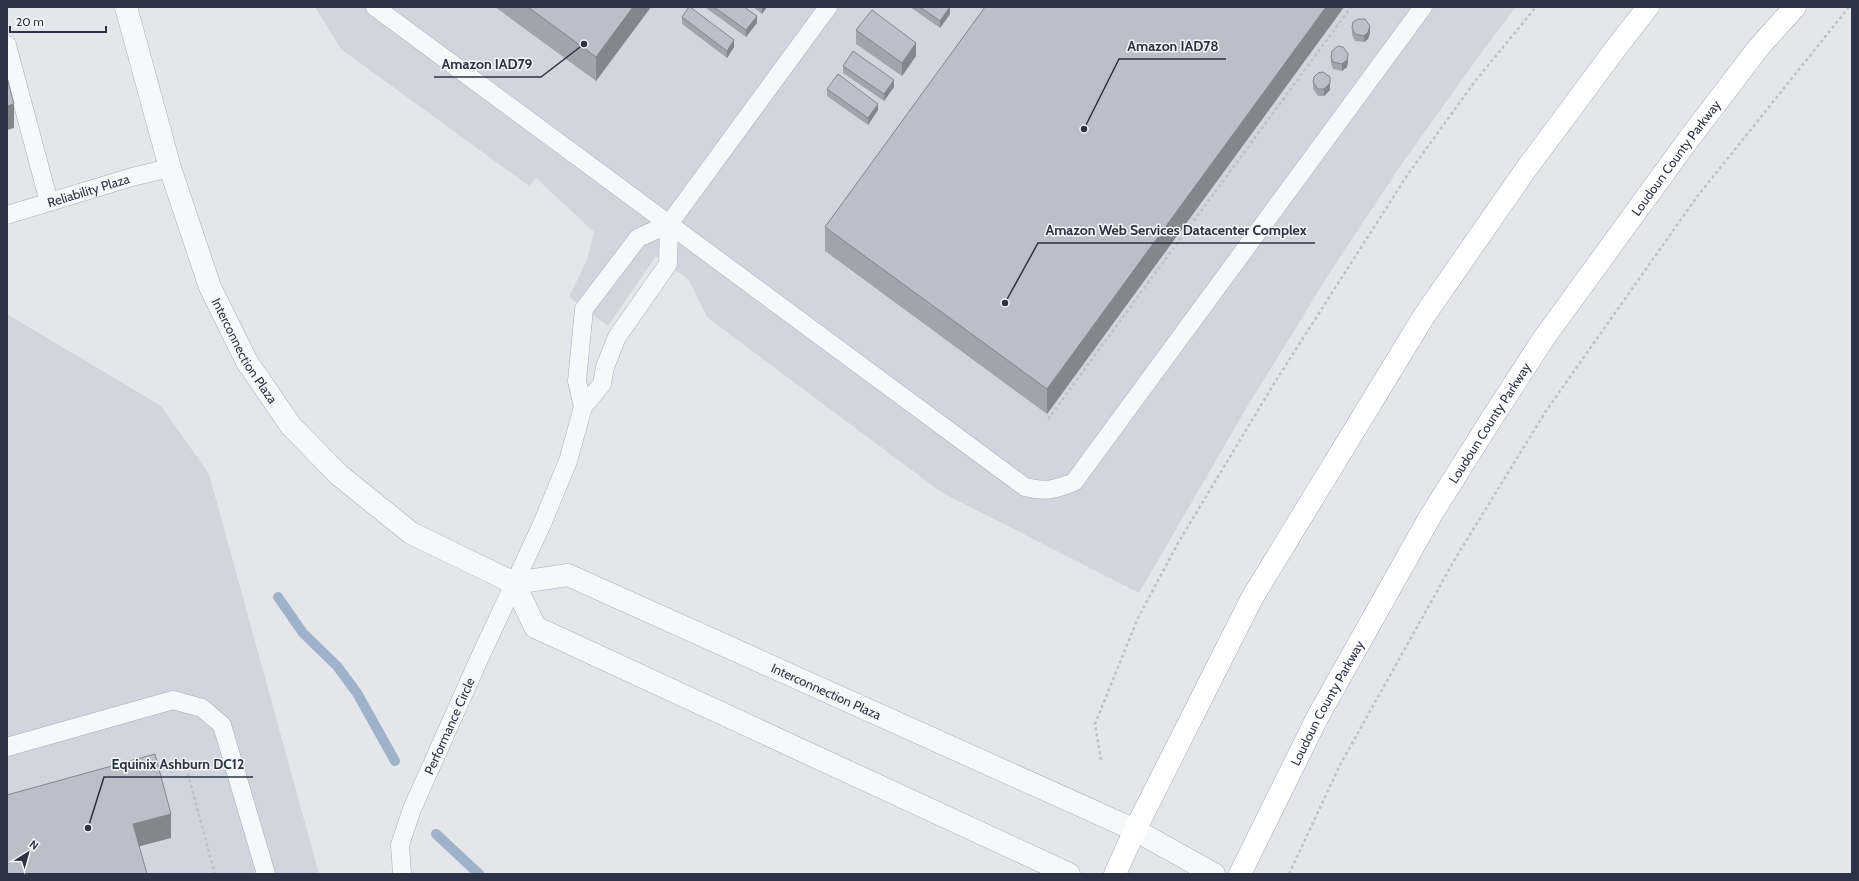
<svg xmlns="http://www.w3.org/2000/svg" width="1859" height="881" font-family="Cabin,sans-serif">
<rect width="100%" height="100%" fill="#e4e6eb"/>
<path fill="#d2d5dd" d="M315,7H1516L1484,49L1401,165L1332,269L1247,407L1139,593L941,492L707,317L689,280L656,256L608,326L569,297L587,260L594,232L536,178L529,186L341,49Z
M7,314L161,406L209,474L319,874H7Z"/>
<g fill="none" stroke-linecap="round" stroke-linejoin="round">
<path stroke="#a0b2ca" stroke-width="10" d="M278,597L303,633L337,666L357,693L395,761
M436,834L479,874"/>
<defs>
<g id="lane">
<path d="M375,7L1025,487C1046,492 1054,490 1074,482L1423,7"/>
<path d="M7,45L49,202"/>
<path id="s1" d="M7,215L132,177L170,168"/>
<path d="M583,407L577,381L584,309L638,238L669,224L828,7"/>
<path d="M7,747L173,700L202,708L222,725L266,874"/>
<path id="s2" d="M402,874L400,845L412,809L480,657L542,524L568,461L583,407L602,384L605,367L617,337L668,264L669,224"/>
</g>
<g id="street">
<path id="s3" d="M126,7L170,168L210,287L247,362L291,426L339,475L411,533L514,583L568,575L1135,830L1214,874"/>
<path d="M514,583L535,627L1069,874"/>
</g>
<g id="primary">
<path d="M1115,874L1135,830L1252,598L1424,316L1524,172L1619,44L1648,7"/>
<path id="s4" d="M1240,874L1317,718L1431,515L1492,418L1544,338L1688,140L1759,47L1795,7"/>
</g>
</defs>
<use href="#lane" stroke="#a9adb6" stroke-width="19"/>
<use href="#street" stroke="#a9adb6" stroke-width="23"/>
<use href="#primary" stroke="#a3aab7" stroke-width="23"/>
<path stroke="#bec1c7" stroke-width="2.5" stroke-dasharray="3 3" stroke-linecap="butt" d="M1048,419L1351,7
M1101,760L1095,724L1138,618L1178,543L1275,382L1408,174L1476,80L1536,7
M157,767L184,760L215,874
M1289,874L1340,765L1455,559L1546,411L1696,198L1849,7"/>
<use href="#lane" stroke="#f7f8fa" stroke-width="18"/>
<use href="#street" stroke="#f7f8fa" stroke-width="22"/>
<use href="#primary" stroke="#fff" stroke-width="22"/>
</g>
<path fill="#a1a4ad" d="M495,7H651L596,81Z
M706,7H744L757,23L746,37L706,8Z
M753,7H767L762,14Z
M910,7H950V14L940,28Z
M985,7H1344L1047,414L825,251V227Z
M682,17L734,47L727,58L682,24Z
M1352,28L1370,33L1368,39L1364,42L1355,41L1352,35Z
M856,30L916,56L902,76L856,44Z
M1331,57L1348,61L1347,67L1342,71L1333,69L1331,63Z
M843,66L894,87L884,101L843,73Z
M1313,82L1330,90L1324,96H1318L1313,89Z
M827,89L878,110L868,125L827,96Z"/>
<path fill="#83868d" d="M633,7H651L596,81V57Z
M762,7H767L762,14Z
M950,7V14L940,28V21Z
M1326,7H1344L1047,414V389Z
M757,16V23L746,37V30Z
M1370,26V33L1368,39L1364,42V36Z
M734,40V47L727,58V51Z
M916,43V56L902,76V63Z
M1348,54V61L1347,67L1342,71V64Z
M894,80V87L884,101V94Z
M1330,83V90L1324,96V89Z
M14,104V128L7,130V106Z
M878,104V110L868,125V118Z
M171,814V838L133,848V824Z"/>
<path fill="#bbbfc9" stroke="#83868d" d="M528,7H633L596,57Z
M689,7H690L734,40L727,51L682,17Z
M714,7H744L757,16L746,30Z
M920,7H950L940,21Z
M985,7H1326L1047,389L825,227Z
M872,10L916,43L902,63L856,30Z
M1358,19H1365L1370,26L1368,32L1364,36L1355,34L1352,28L1353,22Z
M1338,46L1343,47L1348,54L1347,60L1342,64L1333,62L1331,57L1332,51Z
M853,51L894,80L884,94L843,66Z
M1323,72L1330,77V83L1324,89H1318L1313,82L1314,77L1318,73Z
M838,74L878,104L868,118L827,89Z
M7,77L14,104L7,106Z
M155,754L171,814L133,824L147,874H7V795Z"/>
<g text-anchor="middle" stroke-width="3" stroke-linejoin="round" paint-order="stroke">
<g font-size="13" fill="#2b3344" stroke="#f4f6f9">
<text dy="5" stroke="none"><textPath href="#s4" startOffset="840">Loudoun County Parkway</textPath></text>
<text dy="5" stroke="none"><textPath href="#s1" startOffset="85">Reliability Plaza</textPath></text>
<text dy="5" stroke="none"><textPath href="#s3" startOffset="365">Interconnection Plaza</textPath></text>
<text dy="5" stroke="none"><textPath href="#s4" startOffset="516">Loudoun County Parkway</textPath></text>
<text dy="5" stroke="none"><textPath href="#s3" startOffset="1067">Interconnection Plaza</textPath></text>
<text dy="5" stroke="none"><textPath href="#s4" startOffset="192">Loudoun County Parkway</textPath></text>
<text dy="5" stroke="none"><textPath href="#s2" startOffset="158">Performance Circle</textPath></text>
</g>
</g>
<path fill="none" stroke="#2b3344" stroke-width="1.5" d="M1084 129L1119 59H1226M584 44L541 77H434M1005 303L1038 243H1315M88 828L104 777H253"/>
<g fill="#2b3344" stroke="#f4f6f9" stroke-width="1.5">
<circle cx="1084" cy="129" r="4"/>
<circle cx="584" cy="44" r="4"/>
<circle cx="1005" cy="303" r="4"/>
<circle cx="88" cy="828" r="4"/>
</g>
<g font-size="14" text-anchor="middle" font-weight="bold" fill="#2b3344" stroke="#f4f6f9" stroke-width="3" stroke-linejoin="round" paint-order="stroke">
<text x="1173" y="51">Amazon IAD78</text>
<text x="487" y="69">Amazon IAD79</text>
<text x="1176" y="235">Amazon Web Services Datacenter Complex</text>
<text x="178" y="769">Equinix Ashburn DC12</text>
</g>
<rect width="1859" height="881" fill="none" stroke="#2b3344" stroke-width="16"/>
<g transform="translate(28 853) rotate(37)" stroke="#f4f6f9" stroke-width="3" paint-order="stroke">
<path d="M0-3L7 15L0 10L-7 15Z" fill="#2b3344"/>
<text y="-6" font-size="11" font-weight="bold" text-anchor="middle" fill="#2b3344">N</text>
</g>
<path d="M10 26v6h96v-6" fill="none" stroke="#2b3344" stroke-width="2"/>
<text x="16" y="26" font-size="12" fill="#2b3344" stroke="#f4f6f9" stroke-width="3" paint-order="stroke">20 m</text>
</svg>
